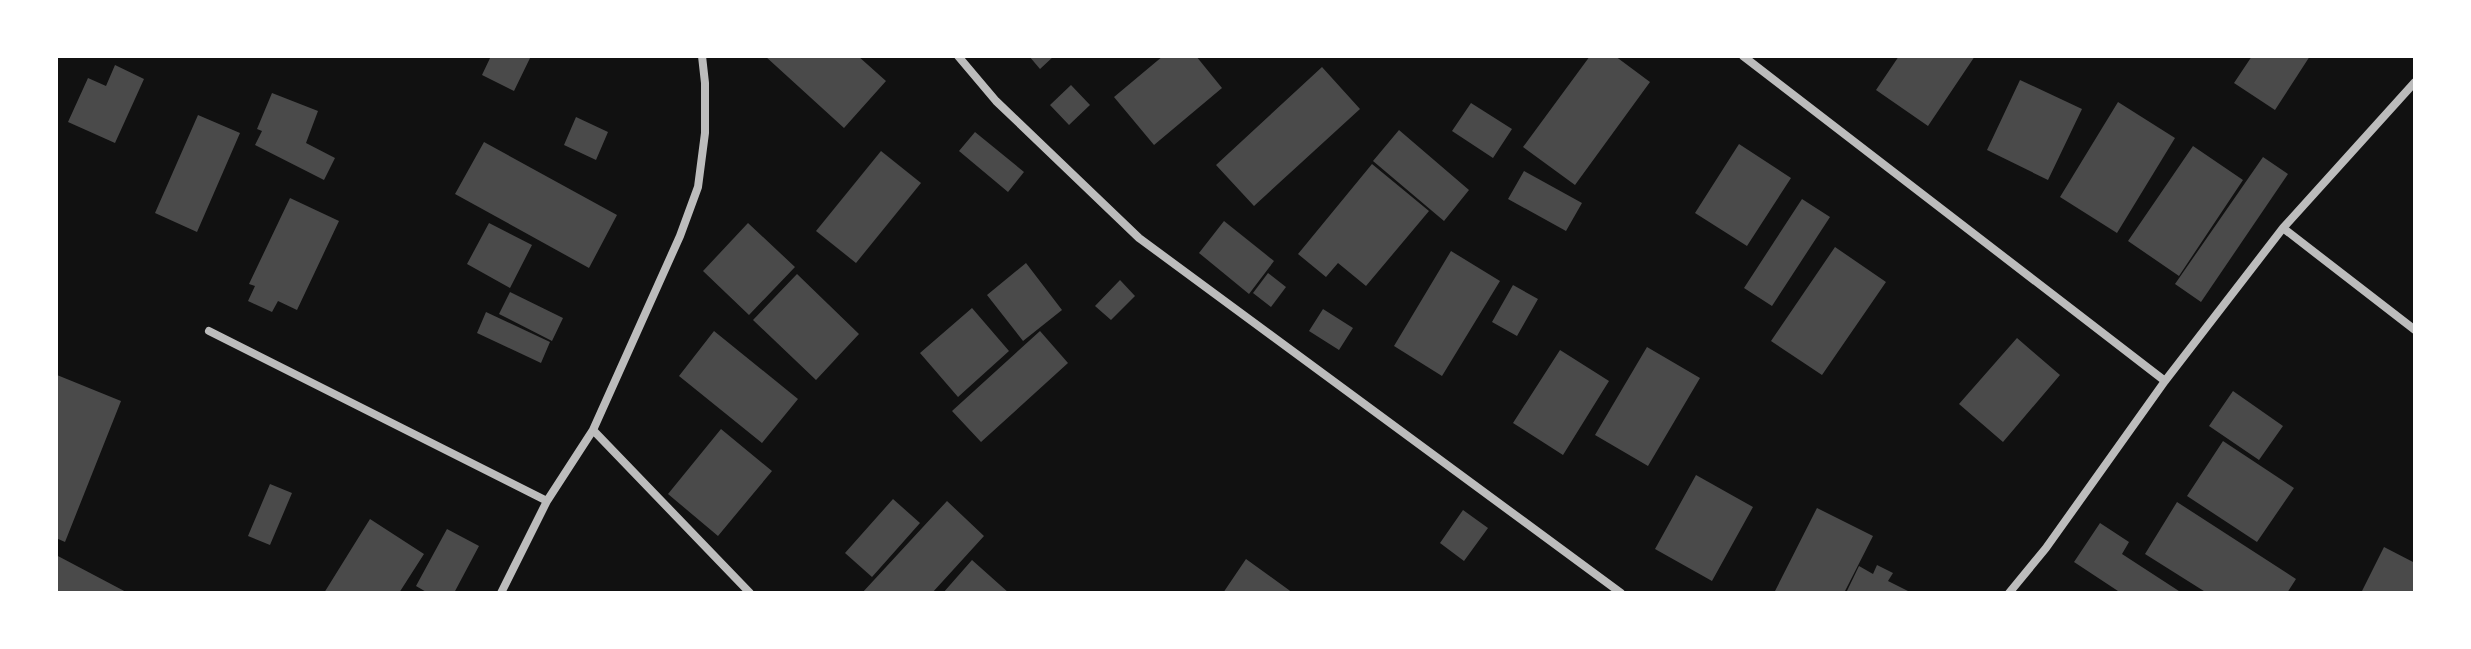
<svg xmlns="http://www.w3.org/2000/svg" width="2471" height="649" font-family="Karla,sans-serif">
<rect width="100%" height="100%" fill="#111"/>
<path fill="#4a4a4a" d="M491,56H531L514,91L482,75Z
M765,56H858L886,81L844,128Z
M1029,56H1054L1040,69Z
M1163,56H1196L1222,88L1154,145L1114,97Z
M1590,56H1615L1650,82L1575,185L1523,147Z
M1899,56H1975L1928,126L1876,90Z
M2252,56H2310L2275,110L2234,83Z
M115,65L144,79L115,143L68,122L88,78L106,86Z
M1322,67L1360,109L1254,206L1216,165Z
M2020,80L2082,109L2048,180L1987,150Z
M1071,85L1090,105L1069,125L1050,105Z
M272,93L318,111L306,143L335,158L324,180L255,145L262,131L257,129Z
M2118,102L2175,138L2117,233L2060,197Z
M1471,103L1512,129L1493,158L1452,131Z
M198,115L240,133L197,232L155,213Z
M576,117L608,132L596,160L564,145Z
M1399,130L1469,190L1444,221L1373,161Z
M975,132L1024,172L1008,192L959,151Z
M484,142L617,215L589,268L455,194Z
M1739,144L1791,178L1747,246L1695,213Z
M2193,146L2243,180L2179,276L2128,241Z
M881,151L921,183L856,263L816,231Z
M2263,157L2288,174L2201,302L2175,284Z
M1372,164L1429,211L1366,286L1338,263L1326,277L1298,254Z
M1524,171L1582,203L1566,231L1508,199Z
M290,198L339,221L297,310L278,301L272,312L248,301L255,286L249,284Z
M1802,199L1830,217L1772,306L1744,288Z
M1224,221L1274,261L1249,294L1199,253Z
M489,223L532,245L510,288L467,264Z
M748,223L795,267L749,315L703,271Z
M1835,247L1886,282L1822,375L1771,341Z
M1451,251L1500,281L1442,376L1394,346Z
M1026,263L1062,310L1023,341L987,295Z
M1268,273L1286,287L1271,307L1253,293Z
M797,274L859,334L816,380L753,320Z
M1120,280L1135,296L1111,320L1095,306Z
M1513,285L1538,299L1517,336L1492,322Z
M510,292L563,318L552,341L499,314Z
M972,308L1009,351L958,397L920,353Z
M1323,309L1353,328L1339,350L1309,331Z
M486,312L550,342L541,363L477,333Z
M714,331L798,399L762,443L679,376Z
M1040,331L1068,363L981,442L952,411Z
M2017,338L2060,375L2003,442L1959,404Z
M1647,347L1700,378L1648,466L1595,435Z
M1560,350L1609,381L1563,455L1513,423Z
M57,375L121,401L65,542L56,538Z
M2233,391L2283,426L2259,460L2209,426Z
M721,429L772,471L718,536L668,494Z
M2223,441L2294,488L2257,542L2187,496Z
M1696,475L1753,507L1712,581L1655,549Z
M270,484L292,493L270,545L248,536Z
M893,499L920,523L872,577L845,553Z
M947,501L984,536L932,593H862Z
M2177,502L2296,579L2287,593H2207L2145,554Z
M1817,508L1873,536L1844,593H1774Z
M1463,510L1488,528L1464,561L1440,543Z
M370,519L424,554L399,593H324Z
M2100,523L2129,542L2122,554L2182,593H2121L2074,562Z
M447,529L479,546L454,593H428L416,586Z
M2384,547L2415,563V593H2361Z
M56,555L128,593H56Z
M1246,559L1293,593H1223Z
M972,560L1009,593H943Z
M1877,565L1893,573L1888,581L1912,593H1846L1859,566L1873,574Z"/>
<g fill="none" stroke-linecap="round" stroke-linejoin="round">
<path stroke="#bcbcbc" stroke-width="8" d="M958,56L996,101L1139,238L1621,593
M1743,56L2165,381
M2283,228L2415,330
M209,331L547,501
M593,430L750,593
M501,593L547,501L593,430L680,236L698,187L705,133V83L702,56
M2009,593L2046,548L2165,381L2283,228L2415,82"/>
</g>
<rect width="2471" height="649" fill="none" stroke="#ffffff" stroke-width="116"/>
</svg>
